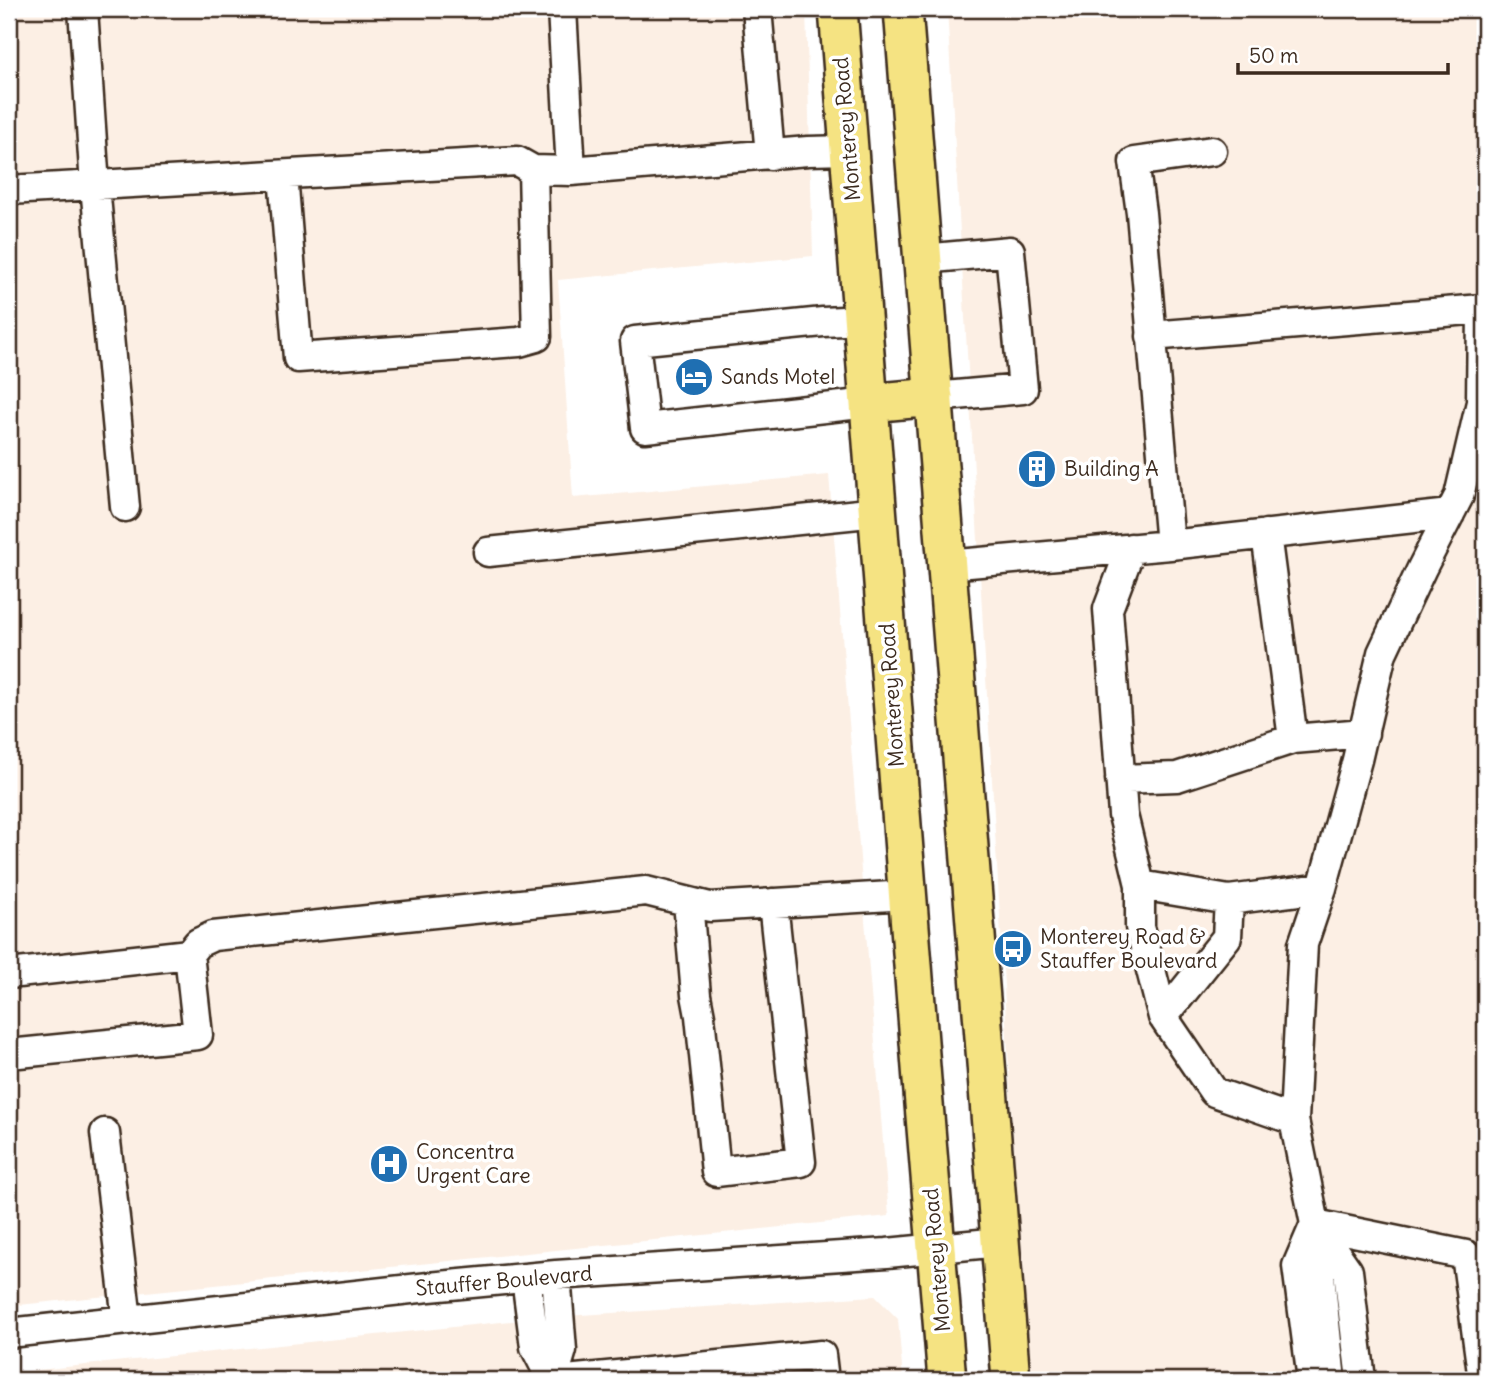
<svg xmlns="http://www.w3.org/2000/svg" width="1494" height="1389" font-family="Delius,sans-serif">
<rect width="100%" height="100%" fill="#fff"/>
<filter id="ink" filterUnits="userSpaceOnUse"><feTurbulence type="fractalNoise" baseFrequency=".0143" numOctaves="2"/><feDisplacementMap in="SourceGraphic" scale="14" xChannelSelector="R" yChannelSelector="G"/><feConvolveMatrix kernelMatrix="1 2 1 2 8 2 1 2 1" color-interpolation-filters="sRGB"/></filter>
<g filter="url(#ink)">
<path fill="#fcefe4" d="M9,9H806L813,256L558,280L573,498L829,475L889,1216L9,1306Z
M947,9H1485V1380H1027Z
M875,1296L898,1319L903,1380H9V1373L550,1317Z"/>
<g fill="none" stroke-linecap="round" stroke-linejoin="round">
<defs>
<path id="minor" d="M83,9L95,186L125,507
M562,9L571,171L808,151L849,150
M757,9L770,155
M283,175L298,358L519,342L537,337L533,170
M9,190L517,161L533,170L571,171
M923,259L1010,251L1023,389L934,397
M863,320L823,322L635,341L645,428L869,403
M1151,336L1482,309L1481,402L1459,496L1422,568L1382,653L1357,760L1322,888L1303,944L1294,1120L1315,1224L1297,1266L1312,1380
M1266,534L1293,739
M1170,545L1141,213L1134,162L1212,151
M1131,548L1108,609L1123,815L1140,885V927L1163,1017L1214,1092L1294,1120
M488,552L878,512
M947,565L1170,545L1450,514
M1120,779L1177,777L1293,739L1364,733
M1140,885L1229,900L1322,888
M688,902L696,995L700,1016L716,1172L801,1162L773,903
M9,974L189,954
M1163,1017L1227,937L1229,900
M9,1054L198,1035L189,954L198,943L213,936L646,891L710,907L908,895
M105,1133L127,1320
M1315,1224L1466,1255L1483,1380
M1315,1224L1348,1271L1361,1380
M1315,1227L1330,1371
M526,1278L535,1347L552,1380
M9,1333L429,1287L556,1275L887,1253L1000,1242
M553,1380L562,1350L556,1275
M566,1380L821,1355L824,1380"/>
<path id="major" d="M838,9L922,1080L947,1380
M903,9L1011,1380
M869,403L934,397"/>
</defs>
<use href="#minor" stroke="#3b2a1e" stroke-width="33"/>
<use href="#major" stroke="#3b2a1e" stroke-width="42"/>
<use href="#minor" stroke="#fff" stroke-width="28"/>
<use href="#major" stroke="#f5e382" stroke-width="37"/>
</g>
</g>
<defs>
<symbol id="hotel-disc" viewBox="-11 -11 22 22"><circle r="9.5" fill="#1f6fb2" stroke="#fff"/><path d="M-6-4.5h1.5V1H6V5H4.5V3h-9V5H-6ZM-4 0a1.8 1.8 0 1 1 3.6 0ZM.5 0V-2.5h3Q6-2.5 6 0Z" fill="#fff"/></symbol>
<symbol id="building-disc" viewBox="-11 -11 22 22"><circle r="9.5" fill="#1f6fb2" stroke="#fff"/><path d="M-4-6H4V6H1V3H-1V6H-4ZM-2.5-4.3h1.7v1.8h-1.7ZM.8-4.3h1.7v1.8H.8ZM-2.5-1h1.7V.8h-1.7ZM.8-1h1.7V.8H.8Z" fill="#fff"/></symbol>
<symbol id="bus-disc" viewBox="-11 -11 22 22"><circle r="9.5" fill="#1f6fb2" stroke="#fff"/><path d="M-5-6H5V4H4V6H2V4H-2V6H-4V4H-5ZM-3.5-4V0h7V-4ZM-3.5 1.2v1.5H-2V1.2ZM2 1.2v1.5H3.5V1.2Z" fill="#fff"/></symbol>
<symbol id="hospital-disc" viewBox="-11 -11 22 22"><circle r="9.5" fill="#1f6fb2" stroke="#fff"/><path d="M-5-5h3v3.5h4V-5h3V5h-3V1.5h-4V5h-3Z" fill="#fff"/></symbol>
</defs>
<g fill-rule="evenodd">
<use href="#hotel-disc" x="672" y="355" width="44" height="44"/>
<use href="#building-disc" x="1015" y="447" width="44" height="44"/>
<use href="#bus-disc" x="991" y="927" width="44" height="44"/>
<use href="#hospital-disc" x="367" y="1142" width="44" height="44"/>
</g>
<g text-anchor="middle" stroke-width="7" stroke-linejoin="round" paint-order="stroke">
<g font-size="21" fill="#3b2a1e" stroke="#fff">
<text transform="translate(847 129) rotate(-95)" y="7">Monterey Road</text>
<text transform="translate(892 695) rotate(-94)" y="7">Monterey Road</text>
<text transform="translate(937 1260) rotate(-95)" y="7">Monterey Road</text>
<text transform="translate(504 1281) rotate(-5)" y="7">Stauffer Boulevard</text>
</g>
<g font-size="21" fill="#3b2a1e" stroke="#fff" text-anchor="start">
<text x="721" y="384">Sands Motel</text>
<text x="1064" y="476">Building A</text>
<text x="1040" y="944">Monterey Road &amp;<tspan x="1040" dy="24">Stauffer Boulevard</tspan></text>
<text x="416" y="1159">Concentra<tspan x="416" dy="24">Urgent Care</tspan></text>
</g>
</g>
<rect width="1494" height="1389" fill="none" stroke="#fff" stroke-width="35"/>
<rect x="18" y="18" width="1459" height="1354" fill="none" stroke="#3b2a1e" stroke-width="2.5" filter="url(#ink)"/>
<path d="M1238 63v10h210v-10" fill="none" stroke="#3b2a1e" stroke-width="3.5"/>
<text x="1249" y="63" font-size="21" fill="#3b2a1e" stroke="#ffffff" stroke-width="5" paint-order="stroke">50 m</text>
</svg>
